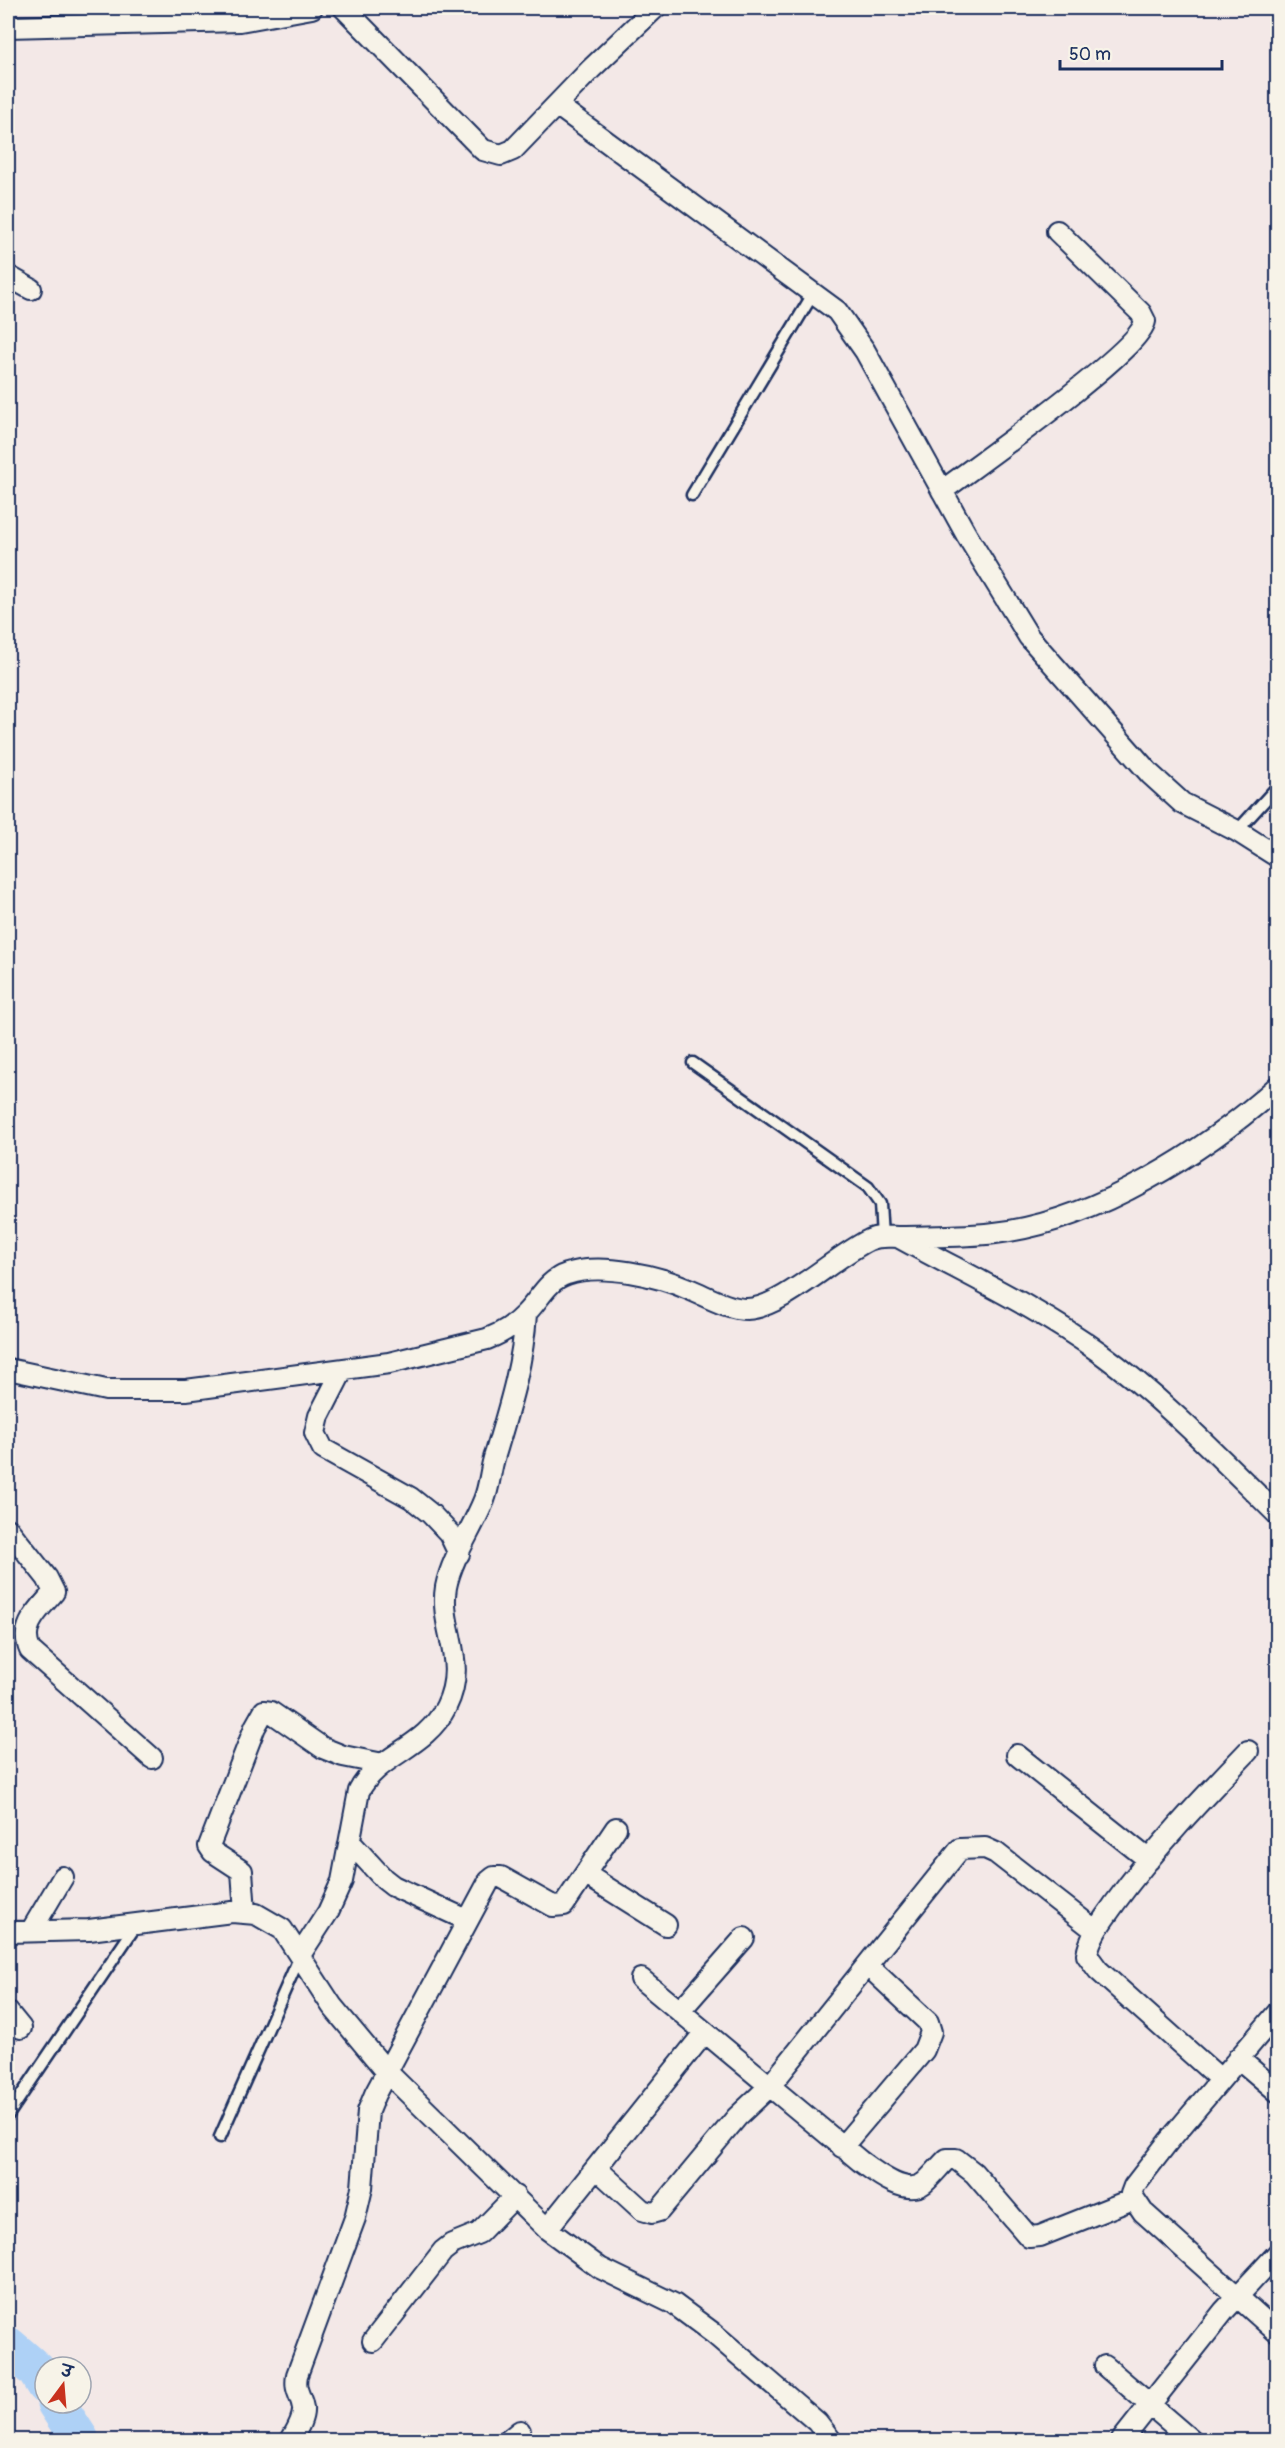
<svg xmlns="http://www.w3.org/2000/svg" width="1285" height="2448" font-family="Pangolin,'Playpen Sans Deva',sans-serif">
<rect width="100%" height="100%" fill="#f3e8e7"/>
<filter id="ink" filterUnits="userSpaceOnUse"><feTurbulence type="fractalNoise" baseFrequency=".0167" numOctaves="2"/><feDisplacementMap in="SourceGraphic" scale="12" xChannelSelector="R" yChannelSelector="G"/><feConvolveMatrix kernelMatrix="1 2 1 2 8 2 1 2 1" color-interpolation-filters="sRGB"/></filter>
<g filter="url(#ink)">
<g fill="none" stroke-linecap="round" stroke-linejoin="round">
<path stroke="#aed1f6" stroke-width="39" d="M8,2346L36,2370L45,2385
M56,2403L80,2440"/>
<defs>
<path id="service" d="M692,495L813,294
M1237,831L1278,786
M693,1063L868,1187L880,1204L882,1237
M8,2115L137,1924
M220,2137L300,1956"/>
<path id="minor" d="M344,8L483,150L501,155L513,150L591,69L655,8
M8,27L240,21L312,8
M558,106L837,311L865,351L966,534L1029,637L1150,774L1182,803L1237,831L1278,857
M8,276L31,289
M942,491C975,466 1140,351 1145,321L1141,313L1057,231
M898,1237C965,1274 1037,1307 1099,1352C1164,1399 1221,1459 1278,1515
M8,1369L106,1390H186L389,1363L487,1339C502,1333 514,1326 525,1314C539,1301 547,1280 567,1274C601,1262 659,1276 691,1290C708,1297 728,1309 747,1309C782,1308 835,1256 869,1240C879,1235 890,1237 900,1237C931,1236 964,1237 995,1233C1094,1222 1206,1151 1278,1086
M342,1371L319,1416L315,1433L323,1449L411,1498L431,1514L449,1533L459,1554
M8,1529L47,1578L54,1592C39,1610 19,1626 30,1650L152,1758
M1017,1755L1149,1860
M351,1843L384,1879L393,1886L467,1920
M585,1874L666,1925
M245,1912L242,1871L213,1852L209,1846L255,1727L264,1711L271,1712L323,1748L343,1756L383,1764
M31,1931L63,1877
M8,1932L89,1930L232,1912L256,1914L282,1929L332,2006L387,2072L547,2229L600,2268L674,2304L713,2333L817,2422L831,2440
M300,1955L328,1912L342,1881L359,1791C378,1754 425,1749 446,1707C469,1661 439,1629 446,1587C452,1557 473,1528 484,1500C490,1485 490,1470 495,1455C509,1408 523,1364 526,1314
M641,1979L860,2161C875,2172 906,2197 924,2183C932,2176 939,2167 947,2159H956L974,2173L1029,2237L1040,2236L1133,2199
M680,2011L744,1938
M8,2012L21,2028
M1278,2012L1168,2142L1134,2186L1131,2194L1143,2212L1278,2333
M1238,2058L1278,2092
M1220,2079L1098,1970L1087,1955C1090,1935 1104,1919 1115,1903C1155,1848 1201,1800 1248,1751
M842,2147L924,2050L931,2032L928,2022L867,1965
M596,2168L642,2210L652,2213L659,2211L737,2117L770,2086L960,1849L985,1848L996,1853L1096,1931
M547,2229L705,2032
M373,2341L443,2251L452,2244L479,2233L515,2196
M1105,2366L1191,2440
M291,2440C296,2431 304,2419 303,2408C301,2394 294,2392 297,2375L355,2218L362,2188L368,2111L375,2094L489,1881L494,1877H501L553,1906L564,1905L616,1828
M509,2440L520,2431
M1122,2440L1224,2311L1278,2253"/>
</defs>
<use href="#service" stroke="#1b2f5e" stroke-width="15"/>
<use href="#minor" stroke="#1b2f5e" stroke-width="24"/>
<use href="#service" stroke="#f7f3e8" stroke-width="10"/>
<use href="#minor" stroke="#f7f3e8" stroke-width="20"/>
</g>
</g>
<rect width="1285" height="2448" fill="none" stroke="#f7f3e8" stroke-width="30"/>
<rect x="15" y="15" width="1255" height="2418" fill="none" stroke="#1b2f5e" stroke-width="2" filter="url(#ink)"/>
<g transform="translate(63 2385) rotate(16)"><circle r="28" fill="#f7f3e8" stroke="#9fa5b1" stroke-width="1.5"/>
<path d="M0-4.5L10 22L0 15L-10 22Z" fill="#c8321e"/>
<text y="-9" font-size="16" font-weight="bold" text-anchor="middle" fill="#1b2f5e">उ</text>
</g>
<path d="M1060 60v9h162v-9" fill="none" stroke="#1b2f5e" stroke-width="3"/>
<text x="1069" y="60" font-size="18" fill="#1b2f5e" stroke="#f7f3e8" stroke-width="4.5" paint-order="stroke">50 m</text>
</svg>
